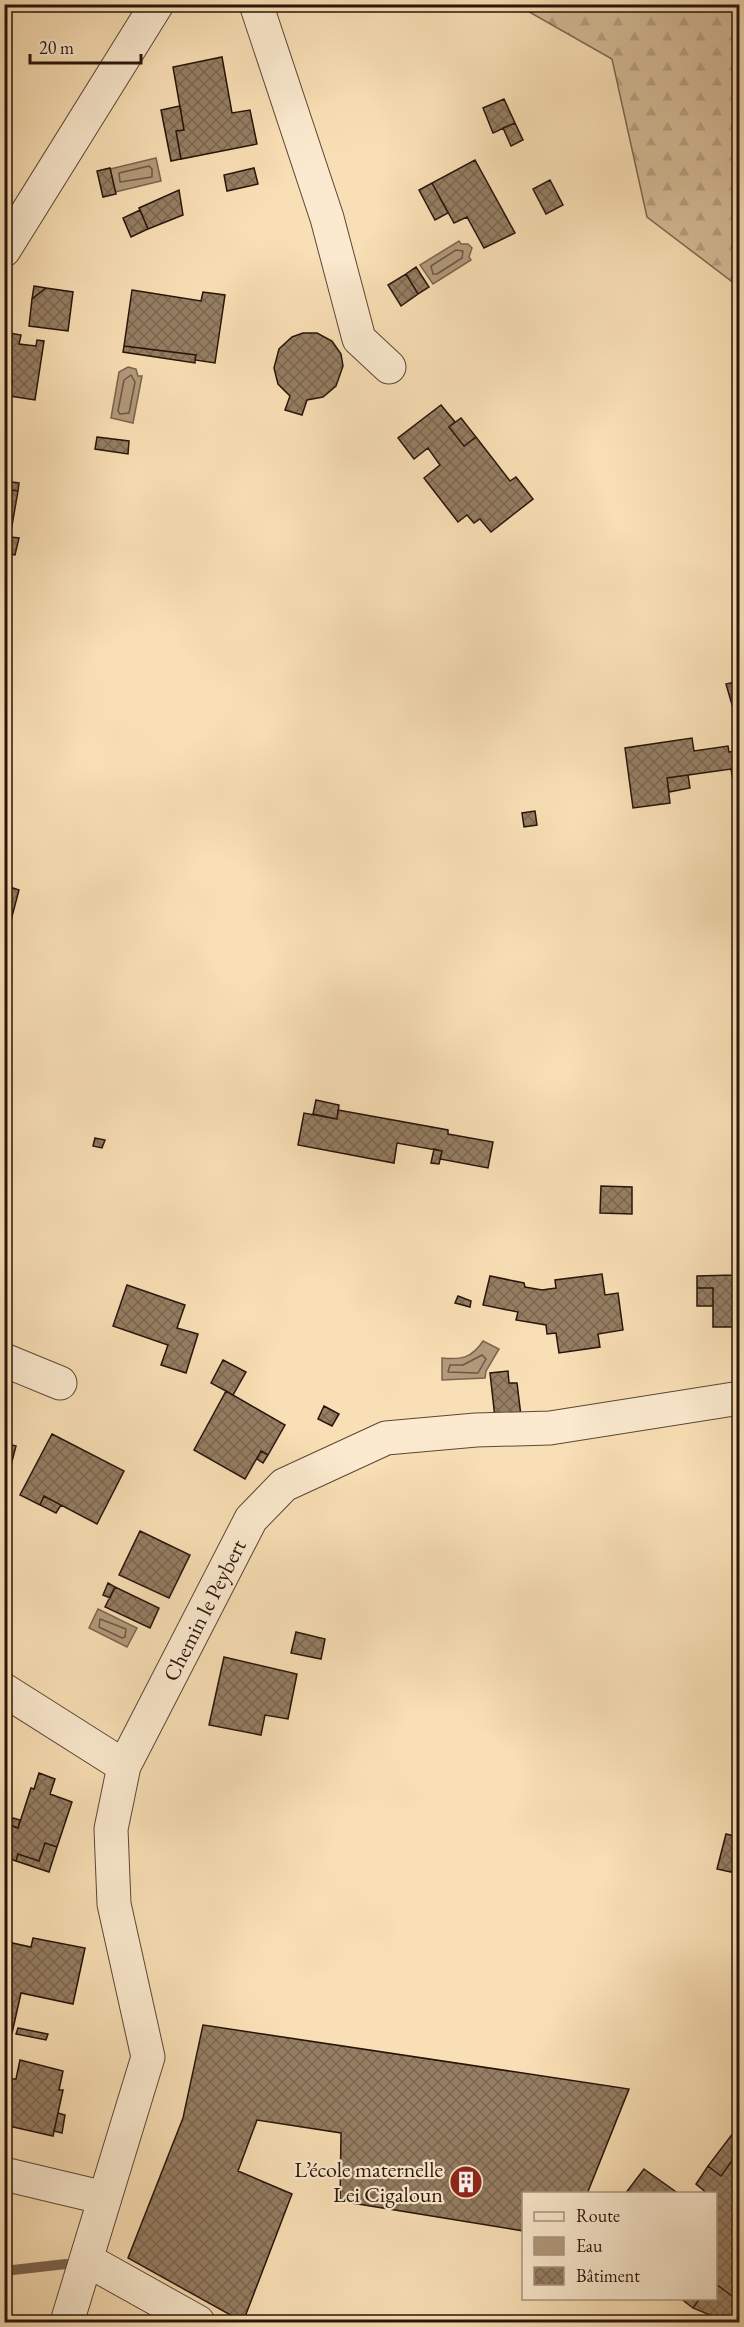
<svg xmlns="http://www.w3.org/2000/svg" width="744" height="2327" font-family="'EB Garamond',serif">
<defs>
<pattern id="forest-firs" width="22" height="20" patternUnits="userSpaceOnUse" patternTransform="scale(1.5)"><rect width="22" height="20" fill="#d5bc98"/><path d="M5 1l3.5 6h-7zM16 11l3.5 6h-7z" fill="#b7a182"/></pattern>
<pattern id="building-cross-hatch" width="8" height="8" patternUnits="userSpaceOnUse" patternTransform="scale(1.5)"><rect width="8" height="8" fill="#957e63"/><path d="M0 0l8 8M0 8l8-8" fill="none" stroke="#7a6650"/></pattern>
</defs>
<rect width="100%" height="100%" fill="#f9dfb5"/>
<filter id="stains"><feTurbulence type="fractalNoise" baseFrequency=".00333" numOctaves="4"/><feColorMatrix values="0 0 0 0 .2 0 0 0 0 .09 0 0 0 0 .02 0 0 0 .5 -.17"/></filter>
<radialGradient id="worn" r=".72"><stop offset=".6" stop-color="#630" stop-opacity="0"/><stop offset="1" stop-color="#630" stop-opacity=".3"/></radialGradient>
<path fill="url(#forest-firs)" stroke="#7e6852" stroke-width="1.5" d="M517,5H739V287L647,217L612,59Z"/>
<path fill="#b29a7b" stroke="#7b644e" stroke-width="1.5" d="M156,158L161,181L115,192L110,169Z
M459,241L461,244H468L472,248L469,257L471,260L433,284L420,265Z
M128,367L136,369L138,376H142L133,423L111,418L119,372Z
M483,1341L499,1349L486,1371L485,1378L442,1380V1358C461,1360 472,1358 483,1341Z
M98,1609L137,1628L127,1647L89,1628Z"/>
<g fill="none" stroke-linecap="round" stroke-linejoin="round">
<path stroke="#6d5743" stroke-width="1.5" d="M149,166L152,169V177L120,182L119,173Z
M456,250L463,251L462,258L437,274H433L431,266Z
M131,375L135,382L129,413L120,414L118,411L124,380Z
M482,1355L486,1359L478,1373L448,1372L450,1365H463Z
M100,1619L126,1629L125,1637L122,1638L99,1627Z"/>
<path stroke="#7b644e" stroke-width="10" d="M4,2271L66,2264"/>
</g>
<path fill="url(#building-cross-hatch)" stroke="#28140b" stroke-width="1.5" d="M222,57L232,113L250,110L257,144L181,159L176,131L184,130L173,67Z
M504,99L515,123L493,133L483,108Z
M180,106L184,130L176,131L181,159L171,161L161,110Z
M515,123L523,140L511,146L503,128Z
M475,160L515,233L484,248L467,217L454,223L432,183Z
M4,167L11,169L4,192Z
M110,168L116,194L103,197L97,171Z
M254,168L258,184L227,191L224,175Z
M550,180L563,205L546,214L533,189Z
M432,183L448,213L435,220L419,190Z
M179,190L183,215L148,229L139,208Z
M140,210L148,229L131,237L123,218Z
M416,267L429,287L418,294L406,274Z
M406,274L418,294L401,306L388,285Z
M34,286L46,288L32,299Z
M46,288L73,292L68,331L29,326L32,299Z
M132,290L201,301L203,292L225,295L215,363L195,360L196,355L124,346Z
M4,332L21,335L19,344L36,346L37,340L44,341L35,400L10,396L12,380L4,379Z
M303,333H317L332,341L341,354L343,366L336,386L323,397L307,400L302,415L285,410L290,396L278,384L274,368L279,349L292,337Z
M124,346L196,355L195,360V363L123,352Z
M441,405L455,422L449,427L464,446L476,437L510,481L516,477L533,499L491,532L480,519L474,523L467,515L458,522L424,478L440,465L428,448L414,459L398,438Z
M461,418L476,437L464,446L449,427Z
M97,437L129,441L128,454L95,449Z
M4,481L19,483L18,491L4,489Z
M4,489L18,491L10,537L19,538L15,555L4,553Z
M740,681V713L735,715L726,684Z
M692,738L694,751L728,746L729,752L740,751V787H734L731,769L667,778L670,803L633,808L625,748Z
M688,775L690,788L669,792L667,778Z
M535,811L537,825L524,827L522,813Z
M4,885L19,890L10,924L4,922Z
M316,1100L339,1105L337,1119L313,1114Z
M338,1110L448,1130V1134L493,1142L488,1168L440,1159L442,1151L397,1143L394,1163L298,1145L304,1113L337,1119Z
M95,1138L105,1140L102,1148L93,1146Z
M434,1149L442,1151L439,1164L431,1163Z
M601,1186L632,1187V1214L600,1213Z
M602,1274L605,1295L618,1293L623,1330L598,1334L600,1347L559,1353L556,1333L547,1334L546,1325L516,1320L518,1312L483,1305L490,1276L524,1283L525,1287L542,1290L556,1288L555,1280Z
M733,1275V1283H740V1327H713V1288H697V1276Z
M733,1275H740V1283H733Z
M127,1285L185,1305L177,1328L198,1334L186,1373L161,1365L168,1345L113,1326Z
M697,1288H713V1306H697Z
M458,1296L471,1301L470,1307L455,1303Z
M223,1360L246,1372L233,1395L211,1383Z
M508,1371L509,1383H517L521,1416L495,1418L490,1373Z
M226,1391L285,1425L268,1455L261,1451L245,1479L194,1450Z
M324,1406L339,1414L332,1426L318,1419Z
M52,1434L124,1471L97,1524L44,1496L40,1505L20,1495Z
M4,1443L16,1446L11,1465L4,1463Z
M261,1451L268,1455L263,1463L257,1459Z
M44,1496L61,1505L56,1513L40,1505Z
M140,1531L190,1555L169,1598L119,1575Z
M108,1583L115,1587L110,1598L103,1595Z
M115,1587L159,1608L150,1628L105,1607Z
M296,1632L325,1639L321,1659L291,1653Z
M224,1657L297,1674L288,1719L265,1715L261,1735L209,1725Z
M39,1773L55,1779L50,1794L72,1802L57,1847L45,1843L39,1861L18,1854L16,1861L4,1857V1827L6,1824L18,1828L31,1788L34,1789Z
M13,1818L20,1820L18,1828L10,1825Z
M726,1834L740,1837V1874L717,1869Z
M45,1843L57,1847L49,1872L16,1861L18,1854L39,1861Z
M33,1938L85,1948L73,2004L21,1993L12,2033L4,2031V1974L12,1943L31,1947Z
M4,1950L10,1951L4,1974Z
M203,2025L629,2089L587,2194H524V2231L340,2201L341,2133L257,2120L238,2171L292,2194L243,2322L128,2258L183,2118Z
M18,2028L48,2034L46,2040L16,2034Z
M20,2060L63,2071L59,2090H63L53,2136L4,2125L12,2079H16Z
M58,2113L65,2115L62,2133L54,2131Z
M740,2124V2150L721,2176L708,2166Z
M740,2150V2302L716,2284V2194H708L696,2184L708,2166L721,2176Z
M644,2169L679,2194H625Z
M716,2284L740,2302V2319L717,2318L693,2308L700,2298H716Z
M680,2298H700L693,2308Z
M117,2316L131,2322H94Z"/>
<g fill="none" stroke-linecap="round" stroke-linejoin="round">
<defs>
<path id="minor" d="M256,4L327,218L359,339L389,367
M4,250L157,4
M4,1360L60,1383
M4,1690L124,1766
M4,2174L105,2198
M87,2260L198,2322
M67,2322L148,2057L114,1904L111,1829L124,1766L251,1519L284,1485L386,1438L476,1430L550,1428L740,1398"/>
</defs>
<use href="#minor" stroke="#5c4736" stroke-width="35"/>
<use href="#minor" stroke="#fbeacf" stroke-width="33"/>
</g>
<defs>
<symbol id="building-disc" viewBox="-11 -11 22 22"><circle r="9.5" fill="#8f2418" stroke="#fbeacf"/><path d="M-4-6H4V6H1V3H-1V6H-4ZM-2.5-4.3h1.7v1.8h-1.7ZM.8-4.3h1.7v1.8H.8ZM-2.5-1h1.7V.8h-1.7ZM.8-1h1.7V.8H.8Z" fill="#fff"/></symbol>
</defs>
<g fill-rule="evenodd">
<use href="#building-disc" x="447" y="2163" width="38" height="38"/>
</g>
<g text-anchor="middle" stroke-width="4.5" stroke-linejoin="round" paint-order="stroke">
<g font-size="22" fill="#28140b" stroke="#fbeacf">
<text transform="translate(204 1610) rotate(-63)" y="8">Chemin le Peybert</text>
</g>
<g font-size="22" fill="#28140b" stroke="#fbeacf" text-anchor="end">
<text x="443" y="2177">L’école maternelle<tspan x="443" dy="25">Lei Cigaloun</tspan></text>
</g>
</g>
<rect width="744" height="2327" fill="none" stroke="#f9dfb5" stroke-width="24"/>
<rect x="6" y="6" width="732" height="2315" fill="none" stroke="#28140b" stroke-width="3"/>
<rect x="12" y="12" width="720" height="2303" fill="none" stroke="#28140b" stroke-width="1.5"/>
<rect x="522" y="2192" width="195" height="108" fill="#fbeacf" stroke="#a79481" stroke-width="1.5"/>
<rect x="534" y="2212" width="30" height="9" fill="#fbeacf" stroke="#a79481" stroke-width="1.5"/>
<text x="576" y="2222" font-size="18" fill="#28140b">Route</text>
<rect x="534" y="2237" width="30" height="18" fill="#b29a7b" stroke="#a79481" stroke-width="1.5"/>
<text x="576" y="2252" font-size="18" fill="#28140b">Eau</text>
<rect x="534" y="2267" width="30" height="18" fill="url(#building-cross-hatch)" stroke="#a79481" stroke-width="1.5"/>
<text x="576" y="2282" font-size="18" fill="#28140b">Bâtiment</text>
<path d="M30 54v9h111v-9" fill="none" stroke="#28140b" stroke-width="3"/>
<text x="39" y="54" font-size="18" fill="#28140b" stroke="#fbeacf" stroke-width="4.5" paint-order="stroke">20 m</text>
<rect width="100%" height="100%" filter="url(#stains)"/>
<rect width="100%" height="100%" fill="url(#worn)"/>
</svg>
